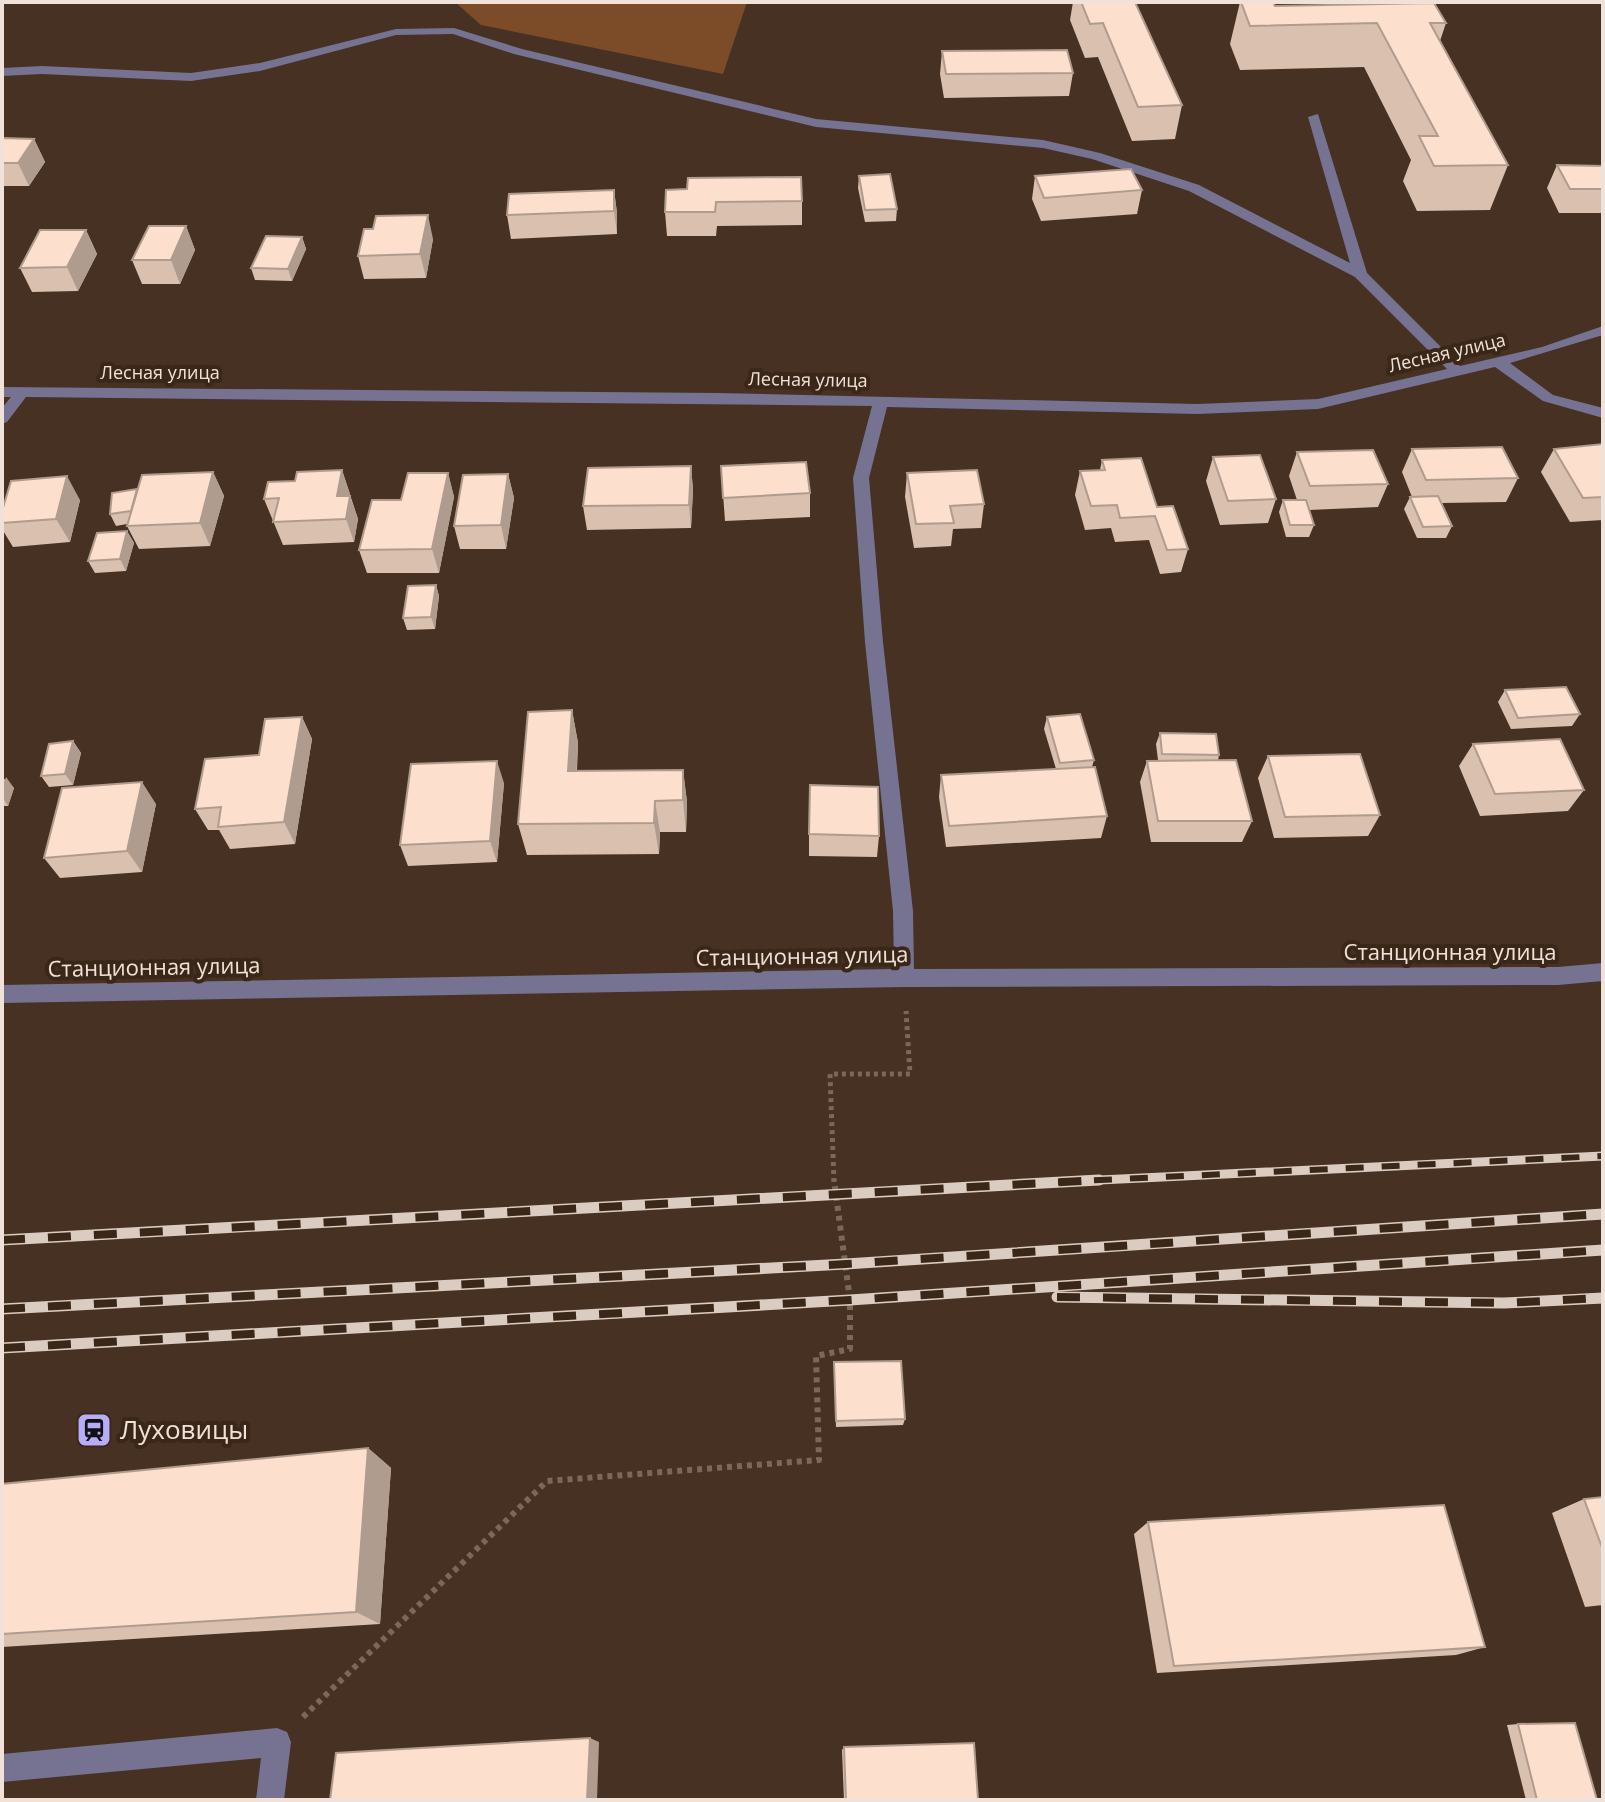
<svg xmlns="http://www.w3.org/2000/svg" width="1605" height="1802" font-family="'Open Sans',sans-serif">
<rect width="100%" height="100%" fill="#463122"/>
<path fill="#7c4c28" d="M455,2H747L723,74L481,25Z"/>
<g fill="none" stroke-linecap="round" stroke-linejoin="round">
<path stroke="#7b685b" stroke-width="5" stroke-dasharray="4 4" stroke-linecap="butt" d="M834,1182L830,1074H910L906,1011"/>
<path stroke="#7b685b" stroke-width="6" stroke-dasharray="5 5" stroke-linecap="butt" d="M303,1717L547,1481L819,1460L816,1356L850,1349V1300L834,1180"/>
<path fill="#767291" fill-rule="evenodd" d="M454,28L522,49L816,119L1043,140L1100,153L1199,185L1350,263L1308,117L1318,114L1367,273L1460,366L1542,347L1603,326V335L1510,363L1553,395L1603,408V418L1543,401L1495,367L1318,409L1197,414L887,407L869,478L883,642L913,911L914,969L1558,967L1603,963V981L1558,985L904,987L2,1003V985L894,969L893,911L865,642L853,478L872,406L26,397L7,422L2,424V408L11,397H2V387L719,393L1197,404L1318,399L1447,369L1355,277L1189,191L1092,159L1043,148L816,127L514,54L453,34L396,35L260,71L191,81L42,74L2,76V68L42,66L191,73L260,63L396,29Z
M277,1728L287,1732L291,1742L284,1800H256L261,1758L2,1782V1754Z"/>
<defs>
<path id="rail-far1" d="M1058,1182L1603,1156"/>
<path id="rail" d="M2,1240L1099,1180
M1057,1297L1504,1303L1603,1298
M2,1309L846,1264L1603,1214
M2,1348L850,1300L1603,1250"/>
</defs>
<use href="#rail-far1" stroke="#dbccc2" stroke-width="9"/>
<use href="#rail" stroke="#dbccc2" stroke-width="11"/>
<use href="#rail-far1" stroke="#3b2718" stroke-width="6" stroke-dasharray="18" stroke-linecap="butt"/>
<use href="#rail" stroke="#3b2718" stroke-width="8" stroke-dasharray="23" stroke-linecap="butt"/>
</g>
<path fill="#d9c0af" d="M1073,2H1135L1182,105L1175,139L1132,141L1098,57L1085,58L1070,20Z
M1240,2H1273L1275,6L1446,23L1440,41L1508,165L1490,210L1417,211L1403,181L1411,160L1364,67L1240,70L1230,44Z
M942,51L1073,73L1069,96L944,98L940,74Z
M2,138L34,139L45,162L29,186H2Z
M1557,165L1603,166V213H1559L1547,188Z
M859,176L897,209L896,221L865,222L858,188Z
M1035,176L1142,190L1137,214L1041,221L1032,199Z
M614,190L617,213V234L511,239L507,215Z
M666,190L802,201V225L717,226L716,236H667L665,212Z
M186,226L195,250L180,284H142L132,260Z
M86,230L97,254L78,291L32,292L20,268Z
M302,237L306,249L292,281L255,280L251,268Z
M433,239L426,278L364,279L358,256Z
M1603,444V520L1570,522L1541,472L1554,449Z
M1412,449L1518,478L1506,502L1442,503L1452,526L1446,538H1417L1404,509L1410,497H1412L1402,472Z
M1297,452L1388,484L1378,507L1309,510L1314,525L1309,537H1286L1279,512L1283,500H1297L1289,476Z
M1213,457L1276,499L1268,523L1220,525L1206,481Z
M1102,460L1157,507L1188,549L1181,572L1160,574L1149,540L1115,542L1111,528L1085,530L1075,495L1080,471L1100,470Z
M691,466L693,490L691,528L587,530L583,506Z
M721,466L810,493V517L725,521Z
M342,470L358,519L354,542L283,545L264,499L295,481Z
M213,472L224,496L210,546L139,549L127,526V524L116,526L110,514L137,489Z
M448,473L454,497L439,573H367L359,550Z
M907,473L984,504L981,528L953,529L951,546L914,548L905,497Z
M508,474L514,498L506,549H460L454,526Z
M80,500L70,542L13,547L2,529V511Z
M127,531L134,543L126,571L95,573L88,561Z
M436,585L439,596L435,629L407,630L403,618Z
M1505,690L1580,714L1572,726L1511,729L1498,702Z
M572,710L578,743L577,771L683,770L687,802L686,832H660L659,854L527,855L518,824Z
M302,717L312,739L295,844L230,849L219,830H208L195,809L259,755Z
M1047,717L1094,760L1092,767L1107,816L1101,838L946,847L939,797L941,775L1056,769L1044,729Z
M1160,733L1219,755L1218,760L1252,821L1242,842H1151L1140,782L1147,761L1158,760L1156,744Z
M73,741L81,753L73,785L49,787L41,776Z
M1473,744L1584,790L1568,811L1480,816L1459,766Z
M1268,756L1380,815L1368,836L1274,838L1258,778Z
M2,777L14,788L8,806H2Z
M504,783L497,862L408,866L400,845Z
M156,804L142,872L60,878L44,858Z
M809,834L879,836L877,857L809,856Z
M834,1362L905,1419L903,1425L836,1427Z
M368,1448L391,1468L380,1624L2,1647V1484Z
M1603,1497V1605L1585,1607L1552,1513L1584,1499Z
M1148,1522L1485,1647L1456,1655L1157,1673L1134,1534Z
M1518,1724L1597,1800H1526L1507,1725Z
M844,1747L978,1800H844L842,1750Z"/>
<path fill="#b09c8f" d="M34,139L45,162L29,186L18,163Z
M614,190L617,213V234L614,211Z
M428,215L433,239L426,278L420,254Z
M186,226L195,250L180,284L171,260Z
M86,230L97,254L78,291L67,267Z
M302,237L306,249L292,281L288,269Z
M691,466L693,490L691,528L689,505Z
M342,470L350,494L345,520L337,496Z
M213,472L224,496L210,546L200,523Z
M448,473L454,497L439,573L432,549Z
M508,474L514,498L506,549L501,525Z
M67,476L80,500L70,542L56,519Z
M350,496L358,519L354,542L346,519Z
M127,531L134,543L126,571L120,559Z
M436,585L439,596L435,629L431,617Z
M572,710L578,743L575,803L568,771Z
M302,717L312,739L295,844L284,822Z
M73,741L81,753L73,785L65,774Z
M497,761L504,783L497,862L490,841Z
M683,770L687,802L686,832L683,800Z
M6,777L14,788L8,806L2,797V788Z
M142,782L156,804L142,872L127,851Z
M655,801L660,832L659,854L654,823Z
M368,1448L391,1468L380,1624L356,1612Z
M590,1738L599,1742L597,1800H587Z"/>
<path fill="#fcdfcc" stroke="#b09c8f" stroke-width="2" d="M1081,2H1135L1182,105L1138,107L1103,23L1090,24Z
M1241,2H1273L1275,6L1434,3L1446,23H1430L1508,165L1434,166L1419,136H1438L1377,23L1250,26Z
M1067,50L1073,73L946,74L942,51Z
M2,138L34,139L18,163H2Z
M1557,165L1603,166V189H1570Z
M1131,169L1142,190L1044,198L1035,176Z
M890,174L897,209L865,210L859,176Z
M801,177L802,201L716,202L715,212H665L666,190L687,189L688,178Z
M614,190V211L507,215L509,194Z
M428,215L420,254L358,256L364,229H373L376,216Z
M149,226H186L171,260H132Z
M40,230H86L67,267L20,268Z
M266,236L302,237L288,269L251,268Z
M1603,444V497L1583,498L1554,449Z
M1502,447L1518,478L1426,480L1412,449Z
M1373,450L1388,484L1310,486L1297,452Z
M1260,455L1276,499L1228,501L1213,457Z
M1141,458L1157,507L1173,506L1188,549L1167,550L1155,516L1120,518L1117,505L1091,506L1080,471L1105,470L1102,460Z
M806,462L810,493L723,498L721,466Z
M691,466L689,505L583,506L588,468Z
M342,470L337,496H350L346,519L273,522L279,498L264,499L268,482L295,481L297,472Z
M977,470L984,504L950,506L954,523L916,524L907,473Z
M213,472L200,523L127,526L142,475Z
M408,473H448L432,549L359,550L372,500H401Z
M508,474L501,525L454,526L463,475Z
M67,476L56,519L2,523V511L11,481Z
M137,489L131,511L110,514L112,493Z
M1438,496L1452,526L1423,527L1410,497Z
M1283,500H1306L1314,525H1290Z
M127,531L120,559L88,561L97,533Z
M436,585L431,617L403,618L408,586Z
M1566,687L1580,714L1518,718L1505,690Z
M572,710L568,771L683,770V800L655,801L654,823L518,824L528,712Z
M1080,714L1094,760L1060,763L1047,717Z
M302,717L284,822L218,827L221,807L195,809L205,759L259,755L265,719Z
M1160,733L1216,734L1219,755L1162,754Z
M1560,739L1584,790L1495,794L1473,744Z
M73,741L65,774L41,776L49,744Z
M1360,754L1380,815L1285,817L1268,756Z
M1236,760L1252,821H1158L1147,761Z
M497,761L490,841L400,845L411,764Z
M1095,767L1107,816L949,826L941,775Z
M142,782L127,851L44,858L62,788Z
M810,785L878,787L879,836L809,834Z
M901,1361L905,1419L836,1421L834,1362Z
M368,1448L356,1612L2,1634V1484Z
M1603,1497V1550L1584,1499Z
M1444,1505L1485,1647L1174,1666L1148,1522Z
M1575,1723L1597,1800H1537L1518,1724Z
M590,1738L587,1800H330L336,1753Z
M974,1743L978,1800H846L844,1747Z"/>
<defs>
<symbol id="station-square" viewBox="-11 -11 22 22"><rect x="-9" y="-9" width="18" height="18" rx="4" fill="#b6acf8" stroke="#3b2718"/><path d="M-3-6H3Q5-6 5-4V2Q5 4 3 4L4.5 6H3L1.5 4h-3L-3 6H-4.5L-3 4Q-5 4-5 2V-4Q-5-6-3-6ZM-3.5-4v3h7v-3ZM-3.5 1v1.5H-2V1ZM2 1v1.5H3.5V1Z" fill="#111"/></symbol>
</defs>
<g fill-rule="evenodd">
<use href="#station-square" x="74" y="1410" width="40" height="40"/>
</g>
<g text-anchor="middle" stroke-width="8" stroke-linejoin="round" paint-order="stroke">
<g font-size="18" fill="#f0e2d9" stroke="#3b2718">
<text transform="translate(1447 353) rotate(-13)" y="6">Лесная улица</text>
<text x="160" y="379">Лесная улица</text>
<text transform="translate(808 380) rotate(1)" y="6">Лесная улица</text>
</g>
<g font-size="22" fill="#f0e2d9" stroke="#3b2718">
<text x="1450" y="960">Станционная улица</text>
<text transform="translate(802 956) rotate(-1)" y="8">Станционная улица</text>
<text transform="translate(154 967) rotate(-1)" y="8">Станционная улица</text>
</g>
<g font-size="26" fill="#f0e2d9" stroke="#3b2718" text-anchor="start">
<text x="120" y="1439">Луховицы</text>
</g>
</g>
<rect width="1605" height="1802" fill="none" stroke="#f0e2d9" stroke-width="8"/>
</svg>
